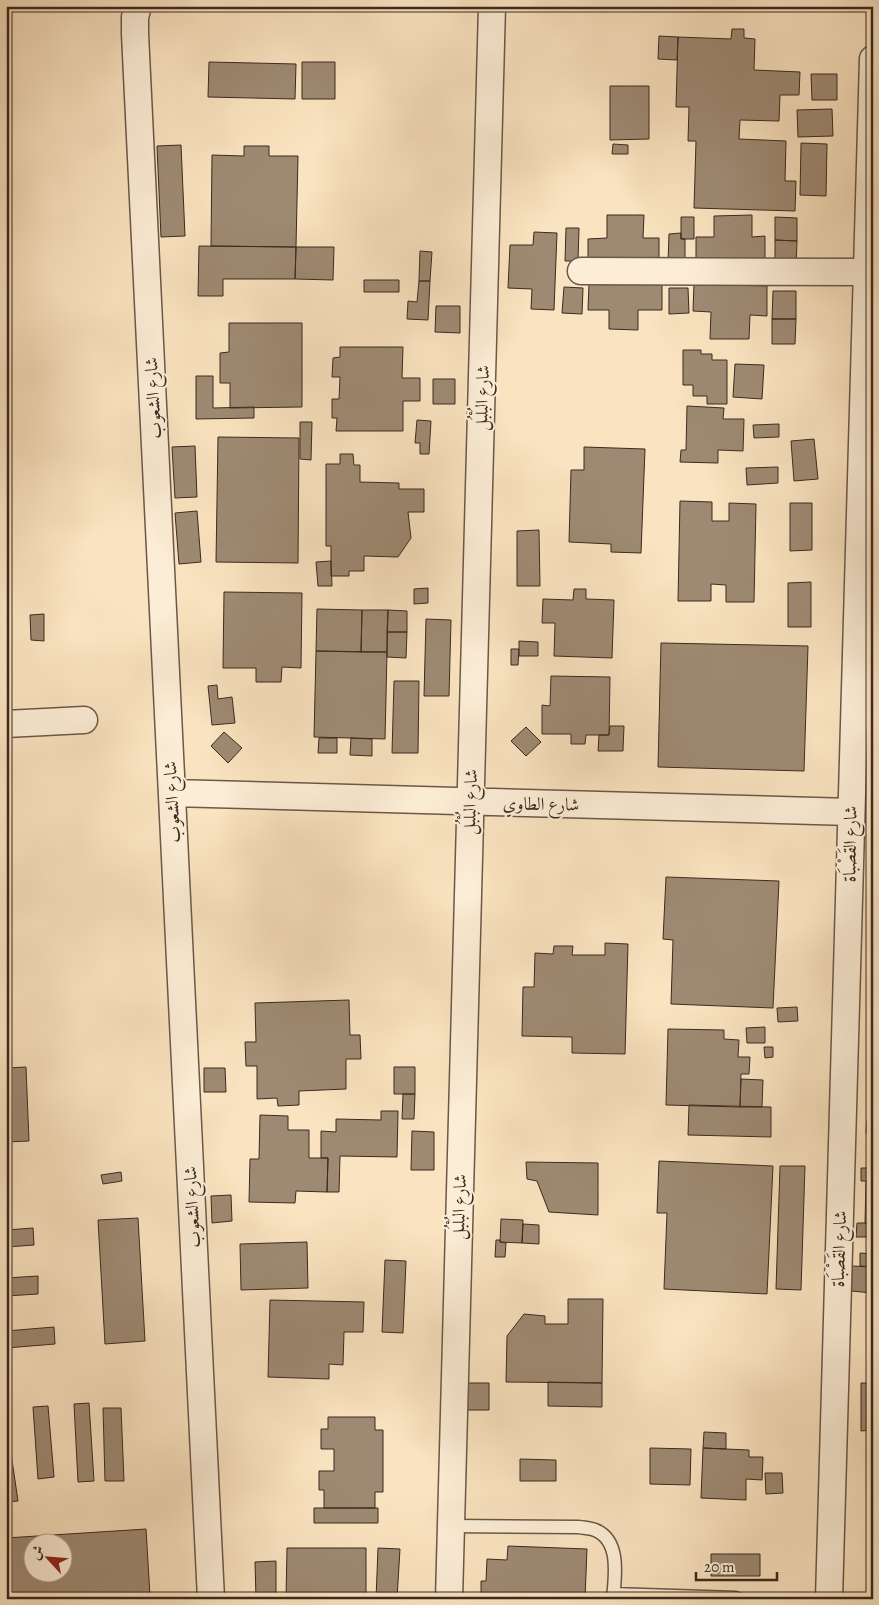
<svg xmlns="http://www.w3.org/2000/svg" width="879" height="1605" font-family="Alegreya,Amiri,serif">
<rect width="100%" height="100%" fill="#fae3c0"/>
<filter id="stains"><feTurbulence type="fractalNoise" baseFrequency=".004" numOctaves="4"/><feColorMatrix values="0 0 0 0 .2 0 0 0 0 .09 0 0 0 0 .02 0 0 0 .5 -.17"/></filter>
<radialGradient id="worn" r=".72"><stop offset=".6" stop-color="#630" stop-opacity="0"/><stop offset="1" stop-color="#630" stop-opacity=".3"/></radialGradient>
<path fill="#9e8a73" stroke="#3b2a20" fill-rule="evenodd" d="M732,29H744V38L755,39L754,70L800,72L799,95H780L779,121L740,120L739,139L786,141L785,181H796L795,211L694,208L696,141H688L689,107H676L678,37L731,39Z
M659,36L678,37L677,60L658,59Z
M209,62L296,64L295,99L208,97Z
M302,62H335V99H302Z
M811,74H837V100H812Z
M610,86H649V139L610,140Z
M832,109L833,136L798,137L797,110Z
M801,143L827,144L826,196L800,195Z
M613,144L628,145V154H612Z
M181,145L185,236L161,237L157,146Z
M244,146H269V156H298L296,247L211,246L212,155L244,156Z
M607,215H644L643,238H659V267H588V239L607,238Z
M752,215V237L765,236V260L696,261V237H714V216Z
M681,217H694V239H681Z
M775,217L797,218V241L775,240Z
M566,228H579L578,261H565Z
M534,232L557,233L554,310L531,309L532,289L508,288L510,245H533Z
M681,233V239H685V264H668L669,234Z
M775,240L797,241L796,268L775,267Z
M199,246L296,247L295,279H223V296H198Z
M296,247H334L333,280L295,279Z
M420,251L432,252L430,281H419Z
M364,280H399V292H364Z
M419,281H430L428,320L407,319L408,301L417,302Z
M589,284H662V310H638V330L609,329V310H588Z
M694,284L767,286V316L750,315L749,339H710L711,312L693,311Z
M564,287L583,288L582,314L562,313Z
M669,288H688L689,313L669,314Z
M773,291H796V319H772Z
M436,306H460V333L435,332Z
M772,319H796L795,344H772Z
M229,323H302V407L230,408V383H220V353L229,352Z
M340,347H403L402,378H420V401H403V431H336L337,418H332V399H339L340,377H332L333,358L340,357Z
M683,350H701V354H712V360H727V404H707V396H693V385H683Z
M735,364L764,365L762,399L733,397Z
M196,376H213V408L254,407V418L196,419Z
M433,379H455V404H433Z
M687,406L724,408L723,419H744L743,451L718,450V463L680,462L681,450H686Z
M417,420L431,421L429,454H420V443H415Z
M300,422H312L311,460L300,459Z
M779,424V437L754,438L753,425Z
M218,437L299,438L298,563L216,562Z
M814,439L818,479L794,481L791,441Z
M195,446L197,497L175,498L172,447Z
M584,447L645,449L641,553L611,552V544L569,542L571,470H584Z
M340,454H353L354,465H360V482L399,483V489H424V512H408L411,538L398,557L364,556V571H349V576H331V546H326V464H340Z
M778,467V483L747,485L746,468Z
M680,501L712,502V521H729V503L756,504L754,602H726V585L711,584V601H678Z
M790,503H812V550L790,551Z
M197,511L201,562L179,564L175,513Z
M539,530L540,586H517V531Z
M331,561L332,586H318L316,562Z
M811,582V627H788V583Z
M428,588V603L414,604V589Z
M574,589H586V599L614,600L612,658L554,656L555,623H542L543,599L573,600Z
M224,592L302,593L301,668L282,667L281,682H256V668H223Z
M867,601L873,602V624H865Z
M317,609L362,610L361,652L316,651Z
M362,610H388L387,652H361Z
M388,610L407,611V632H387Z
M44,614V641L31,640L30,615Z
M426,619L451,620L449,696H424Z
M387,632H407L406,658L387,657Z
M519,641L538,642V656H519Z
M661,643L808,646L804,771L658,767Z
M511,649H519L518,665H511Z
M316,651L387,652L385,739L314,737Z
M551,676L610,677L609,735H586L585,744H571V734H542V705L550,706Z
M394,681H419L418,753H392Z
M217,685L218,699L232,697L235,723L212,725L208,686Z
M610,726H624L623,751H598L599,735H609Z
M526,727L541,742L526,756L511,741Z
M224,732L242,748L228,763L211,746Z
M319,738H337V753H318Z
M351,738L372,739V756L350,755Z
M666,877L779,881L773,1008L671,1004L673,940L663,939Z
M605,943L628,944L625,1054L572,1053V1037L522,1036L523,987H534L535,953L553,954L554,946H573L572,955H605Z
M349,1000L350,1035H360L361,1059H346V1089L299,1091V1105L278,1106L277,1098L257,1099V1066H246L245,1042H256L255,1003Z
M797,1007L798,1021L778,1022L777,1008Z
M765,1027V1043H747L746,1028Z
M668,1029L724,1030V1039L739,1040L738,1057H750L749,1074H741L740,1107L666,1105Z
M764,1047H773V1057L765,1058Z
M26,1067L29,1141L6,1142V1068Z
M394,1067H415V1094H394Z
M204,1068H225L226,1092H204Z
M741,1079L763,1080L762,1107H740Z
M403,1094H415L414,1119H402Z
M689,1105L771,1107V1137L688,1135Z
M381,1111H398L397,1157L340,1156L339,1192H327L328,1158H321V1131L336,1132V1119L381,1120Z
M260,1115L288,1116V1130H309V1158H328L327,1192L296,1191L295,1203L249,1202L250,1159H259Z
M867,1120H873V1133H866Z
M412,1131L434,1132V1170H411Z
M659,1161L773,1166L767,1294L664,1289L667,1213H657Z
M526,1162L598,1163V1215L549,1212L537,1181L527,1179Z
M780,1166H805L801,1290L776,1289Z
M861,1168H873V1181H861Z
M121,1172L122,1181L103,1184L101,1175Z
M866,1181H873V1223H865Z
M231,1195L232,1221L212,1223L211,1196Z
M138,1218L145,1341L105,1344L98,1220Z
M501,1219L523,1220L522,1243L500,1242Z
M857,1223H873V1237H856Z
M523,1224L539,1225V1244L522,1243Z
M33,1228L34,1245L6,1247V1230Z
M496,1240H500V1242L506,1243L505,1257H495Z
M307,1242L308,1288L241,1290L240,1244Z
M860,1253L873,1254V1267L860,1266Z
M385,1260L406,1261L403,1333L382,1332Z
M852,1266L873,1267V1293L851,1291Z
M38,1276V1294L6,1296V1278Z
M568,1299H603L602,1383L506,1382L507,1336L524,1314L545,1316V1324H568Z
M270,1300L364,1302L363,1332H344L343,1365L329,1364V1379L268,1377Z
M54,1327L55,1344L6,1348V1331Z
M548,1382L602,1383V1407L548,1406Z
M466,1383H489V1410H466Z
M861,1383H873V1430L861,1431Z
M89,1403L94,1481L78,1482L74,1404Z
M48,1406L54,1477L38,1479L33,1407Z
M103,1408H121L124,1481H105Z
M328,1417H375V1430H383V1492H375V1508H324V1490H319V1471H334V1449H321V1429H328Z
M6,1419L18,1501L6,1502Z
M704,1432L726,1433V1449L703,1448Z
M650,1448L691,1449L690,1485L650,1484Z
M703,1448L749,1450V1457H763L762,1480L746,1479V1500L701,1498Z
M520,1459L556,1460V1481H520Z
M765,1473H782L783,1493L766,1494Z
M314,1508H378V1523H314Z
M146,1529L150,1596L110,1599H6V1538ZM32,1542H62V1572H32Z
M508,1546L587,1549L585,1599H481V1581H486L487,1559L507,1560Z
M287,1548H366V1599H286Z
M378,1548L400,1549L397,1599H376Z
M711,1554H760V1576H711Z
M276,1561V1599H256L255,1562Z"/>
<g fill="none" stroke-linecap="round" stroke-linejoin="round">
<defs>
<path id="service" d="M450,1526L579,1527C584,1528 590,1528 595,1530C621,1540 615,1577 613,1599
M613,1594L736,1598"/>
<path id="minor" d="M138,6L135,17V34L211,1599
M581,271L867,272
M6,724L84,720
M172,793L851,812
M449,1599L492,6
M829,1599L873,59"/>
</defs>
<use href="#service" stroke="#6b5848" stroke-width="15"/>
<use href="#minor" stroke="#6b5848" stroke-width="29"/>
<use href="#service" stroke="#fcedd6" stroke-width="12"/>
<use href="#minor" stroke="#fcedd6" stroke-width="26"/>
</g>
<g text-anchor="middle" stroke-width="4" stroke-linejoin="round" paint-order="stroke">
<g font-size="18" fill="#3b2a20" stroke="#fcedd6">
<text transform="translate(153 398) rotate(-93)" y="6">شارع الشعوب</text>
<text transform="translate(482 398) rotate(-88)" y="6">شارع البُلْبُل</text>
<text transform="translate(172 802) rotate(-93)" y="6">شارع الشعوب</text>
<text transform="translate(470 802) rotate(-88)" y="6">شارع البُلْبُل</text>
<text transform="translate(541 804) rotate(1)" y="6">شارع الطاوي</text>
<text transform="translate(850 844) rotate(-89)" y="6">شارع القَصْبَاة</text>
<text transform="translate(192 1207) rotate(-93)" y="6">شارع الشعوب</text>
<text transform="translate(459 1207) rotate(-88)" y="6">شارع البُلْبُل</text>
<text transform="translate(839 1249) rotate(-88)" y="6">شارع القَصْبَاة</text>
</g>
</g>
<rect width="879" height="1605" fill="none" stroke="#fae3c0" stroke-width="25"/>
<rect x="8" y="8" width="864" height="1590" fill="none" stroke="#3b2a20" stroke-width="2.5"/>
<rect x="12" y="12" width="854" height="1580" fill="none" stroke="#3b2a20"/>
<g transform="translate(48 1558) rotate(296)"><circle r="24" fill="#fcedd6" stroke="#af9f8d"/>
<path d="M0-4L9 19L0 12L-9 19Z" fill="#8f2418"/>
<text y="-8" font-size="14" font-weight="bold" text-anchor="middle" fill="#3b2a20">ش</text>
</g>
<path d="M696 1572v8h81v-8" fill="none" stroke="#3b2a20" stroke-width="2.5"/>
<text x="704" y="1572" font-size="15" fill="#3b2a20" stroke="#fcedd6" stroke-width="4" paint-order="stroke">20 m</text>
<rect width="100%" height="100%" filter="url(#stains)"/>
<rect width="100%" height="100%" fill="url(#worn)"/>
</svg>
